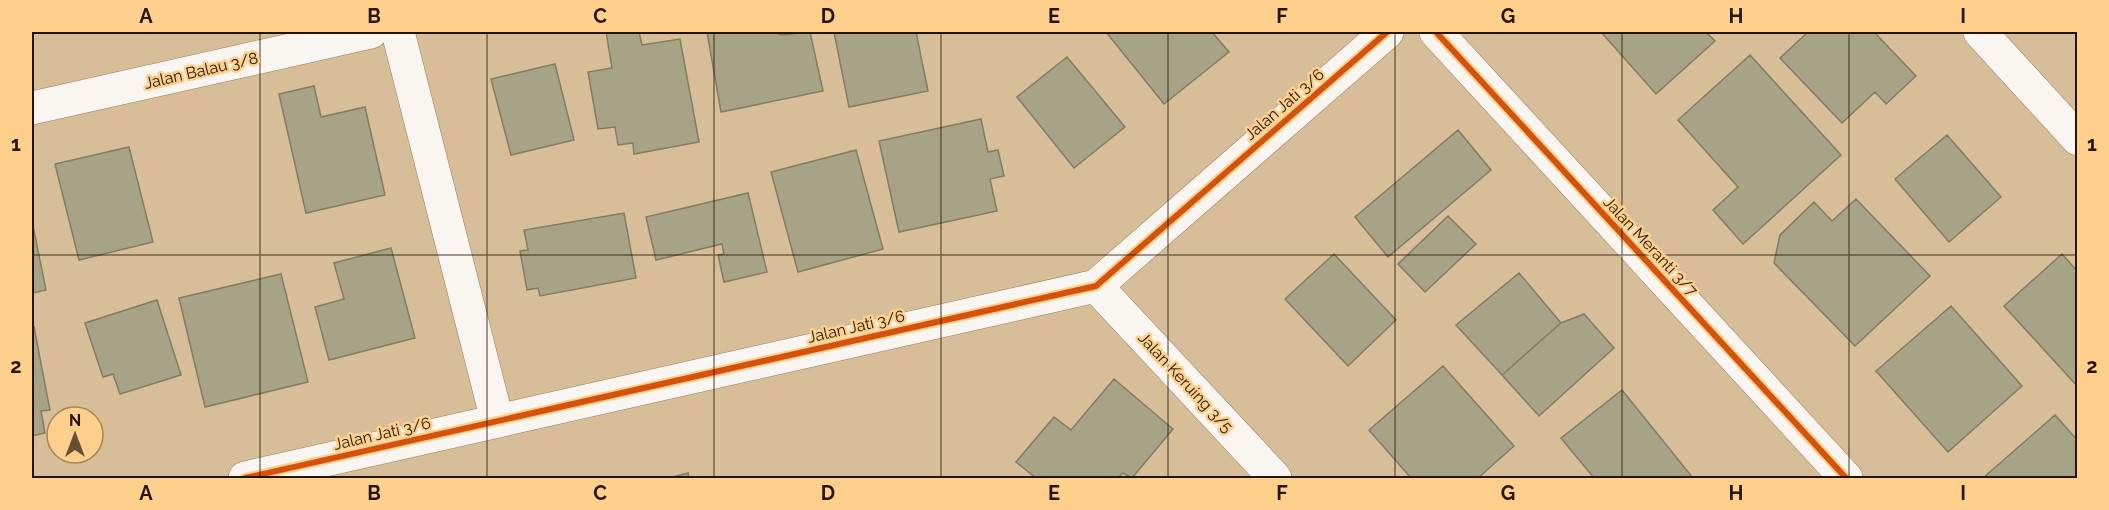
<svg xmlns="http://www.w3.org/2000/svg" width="2109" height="510" font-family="Raleway,sans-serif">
<rect width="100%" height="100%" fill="#d7be99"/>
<path fill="#a6a386" stroke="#817d60" stroke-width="1.5" d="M606,32H639L642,45L680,39L699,142L634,154L633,143L618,145L615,127L598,129L588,72L612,68Z
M707,32H774L782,35L810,32L823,91L721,112Z
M834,32H916L928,91L849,107Z
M1106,32H1212L1229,52L1164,104Z
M1601,32H1706L1715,41L1656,94Z
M1808,32H1874L1916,76L1886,104L1875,92L1842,123L1780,58Z
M1750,55L1841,155L1743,244L1713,210L1738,187L1678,120Z
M1067,57L1125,127L1074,168L1017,97Z
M555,64L574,140L511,155L491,79Z
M314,86L321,117L365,107L385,195L306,213L279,94Z
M981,119L988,152L998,150L1004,176L990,179L997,211L899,232L879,141Z
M1458,130L1491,170L1388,257L1355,217Z
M1947,135L2001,197L1949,242L1895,179Z
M129,147L153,242L79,260L55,164Z
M856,150L883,249L798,272L771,172Z
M748,193L767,272L724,282L718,255L724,254L722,244L656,260L646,217Z
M1856,199L1930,276L1855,346L1774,263L1780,235L1814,202L1832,221Z
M624,213L636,278L540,296L538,288L527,290L520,251L528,250L524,230Z
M1448,216L1476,244L1425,292L1398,264Z
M32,221L46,290L32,293Z
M391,248L415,338L329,360L315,307L344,299L334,263Z
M1334,254L1396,320L1348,366L1285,299Z
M2062,254L2078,272V387L2004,306Z
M1519,273L1561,323L1502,375L1456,325Z
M281,274L308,382L205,407L179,298Z
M157,300L181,375L120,394L113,374L103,377L85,323Z
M1951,306L2022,386L1948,452L1876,371Z
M1584,314L1614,348L1539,416L1502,375L1561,323Z
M34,327L50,410L41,411L45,433L32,436V328Z
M1443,366L1514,446L1478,478H1411L1369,430Z
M1114,379L1173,429L1132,478L1123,473L1118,478H1036L1016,462L1054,417L1071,430Z
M1622,390L1693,478H1594L1561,438Z
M2055,415L2078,441V478H1983Z
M688,473L689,478H669Z"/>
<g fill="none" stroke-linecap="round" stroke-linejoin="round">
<defs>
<path id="minor" d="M398,32L497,420
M1436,32L1846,478
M1980,32L2078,139
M32,108L371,32
M1096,286L1275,478
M245,478L1096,286L1387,32"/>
</defs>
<use href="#minor" stroke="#927f5e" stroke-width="34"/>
<use href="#minor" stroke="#f9f5f0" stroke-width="33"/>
<defs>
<path id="cycleway" d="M1436,32L1846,478
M245,478L1096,286L1387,32"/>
</defs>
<use href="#cycleway" stroke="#fed08c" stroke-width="10"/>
<use href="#cycleway" stroke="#d4520b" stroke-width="6"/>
</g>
<path fill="none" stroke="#241400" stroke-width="1.5" stroke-opacity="0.55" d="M260,32V478M487,32V478M714,32V478M941,32V478M1168,32V478M1395,32V478M1622,32V478M1849,32V478M32,255H2078"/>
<g text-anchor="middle" stroke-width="5" stroke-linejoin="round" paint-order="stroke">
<g font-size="16" fill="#241400" stroke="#fed08c">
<text transform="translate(201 70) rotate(-13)" y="6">Jalan Balau 3/8</text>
<text transform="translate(1284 104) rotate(-41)" y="6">Jalan Jati 3/6</text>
<text transform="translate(1651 246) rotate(47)" y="6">Jalan Meranti 3/7</text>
<text transform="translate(856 326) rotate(-13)" y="6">Jalan Jati 3/6</text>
<text transform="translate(1186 382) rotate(47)" y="6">Jalan Keruing 3/5</text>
<text transform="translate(382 433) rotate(-13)" y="6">Jalan Jati 3/6</text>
</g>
</g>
<rect width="2109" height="510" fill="none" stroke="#fed08c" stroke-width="66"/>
<g transform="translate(75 435)"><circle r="28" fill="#fed08c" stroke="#a78554" stroke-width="1.5"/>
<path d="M0-4.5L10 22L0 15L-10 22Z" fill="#635036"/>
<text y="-9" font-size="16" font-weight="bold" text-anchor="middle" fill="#241400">N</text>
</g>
<rect x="33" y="33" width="2043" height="444" fill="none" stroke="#241400" stroke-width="2"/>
<g font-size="20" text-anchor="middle" font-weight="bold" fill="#241400">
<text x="146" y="23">A</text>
<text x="374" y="23">B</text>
<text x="600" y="23">C</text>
<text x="828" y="23">D</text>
<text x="1054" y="23">E</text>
<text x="1282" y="23">F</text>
<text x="1508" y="23">G</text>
<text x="1736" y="23">H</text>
<text x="1963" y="23">I</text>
<text x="16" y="151">1</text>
<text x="2092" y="151">1</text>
<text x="16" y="373">2</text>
<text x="2092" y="373">2</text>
<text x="146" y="500">A</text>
<text x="374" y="500">B</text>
<text x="600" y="500">C</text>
<text x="828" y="500">D</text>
<text x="1054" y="500">E</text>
<text x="1282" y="500">F</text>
<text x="1508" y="500">G</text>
<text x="1736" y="500">H</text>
<text x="1963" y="500">I</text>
</g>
</svg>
